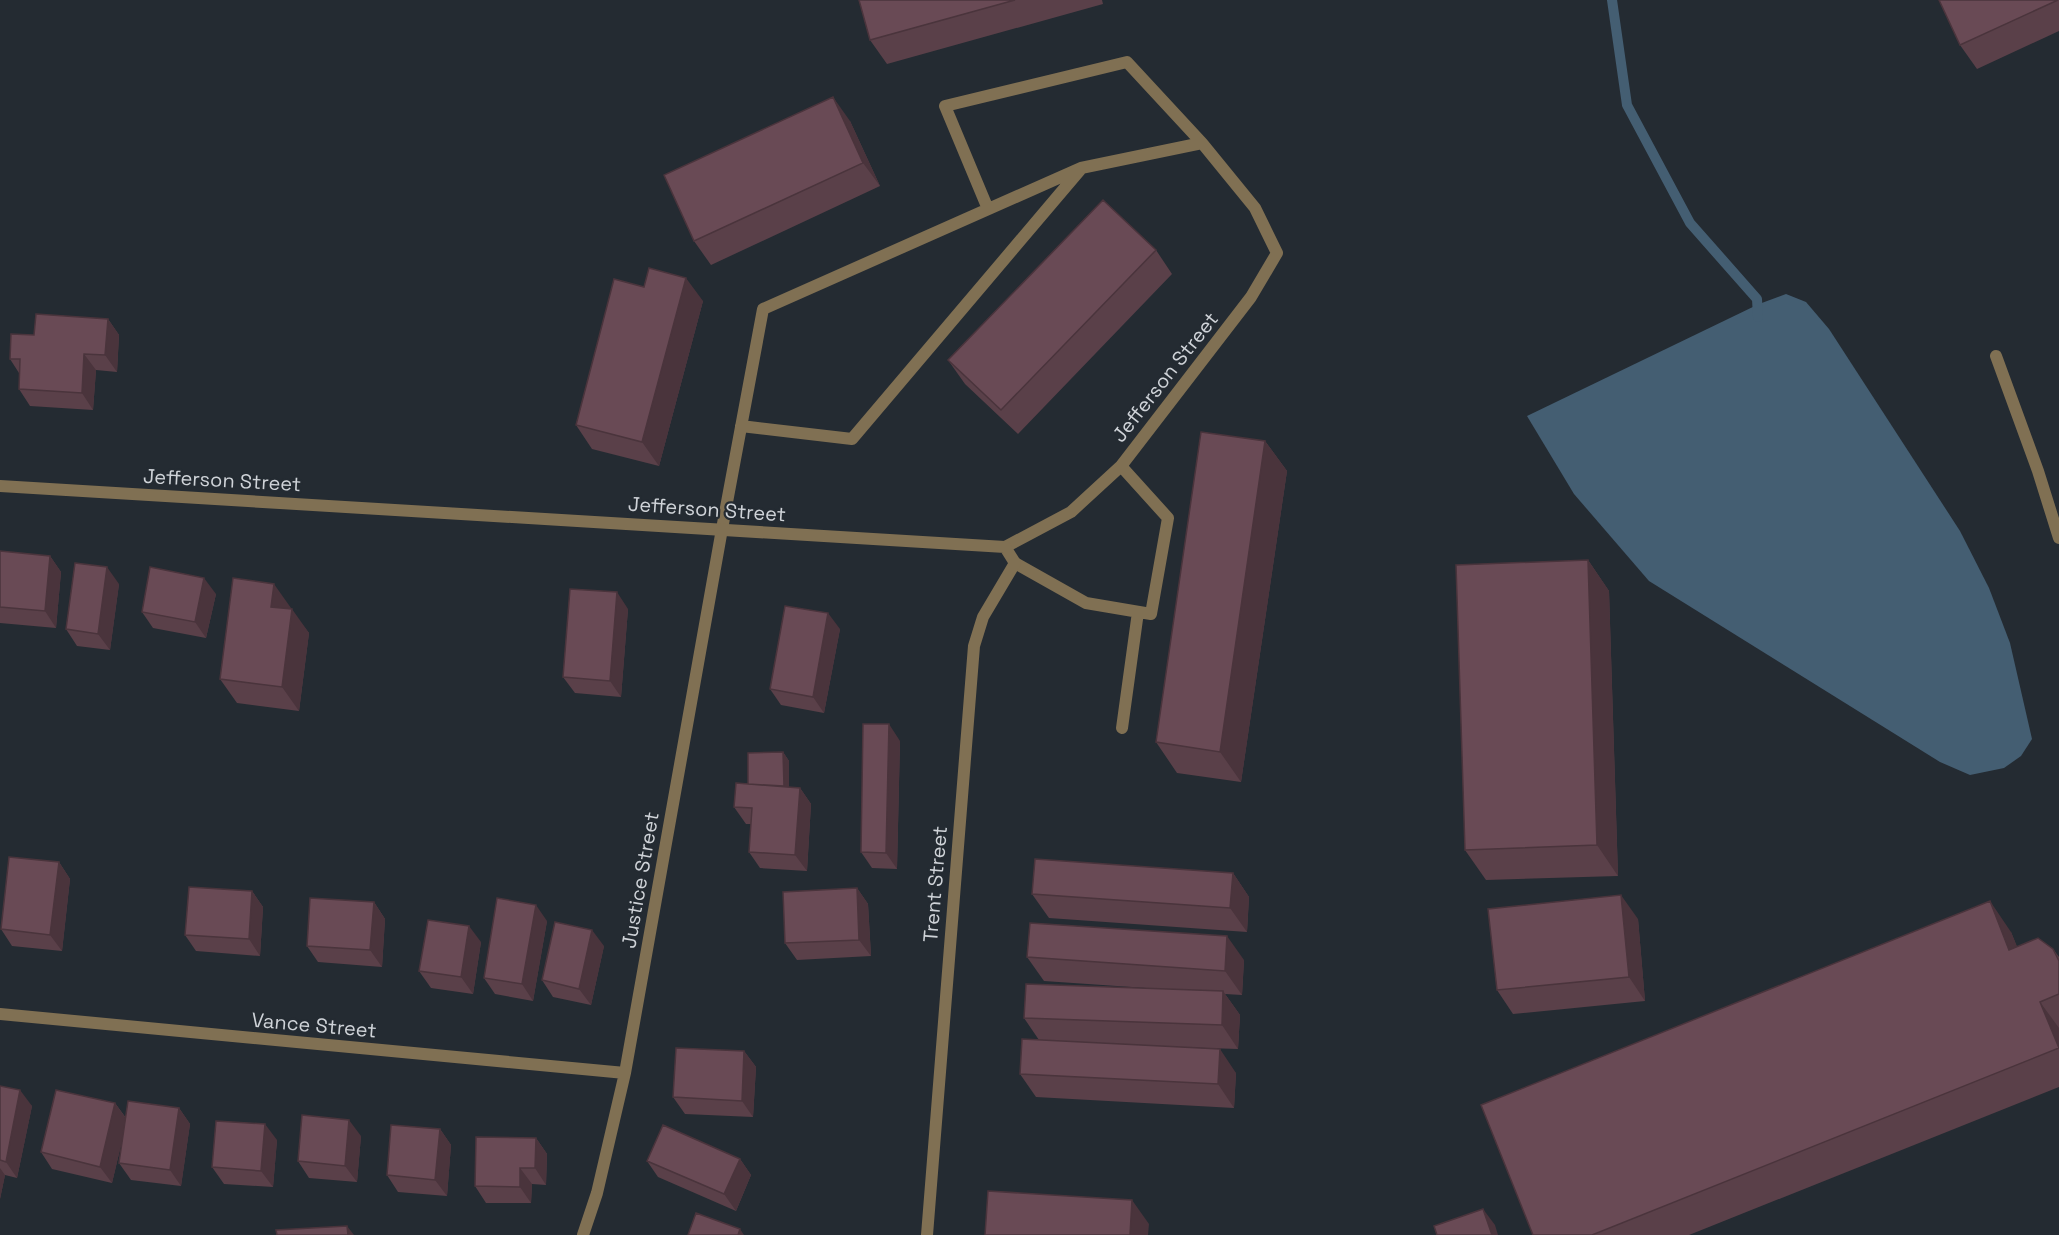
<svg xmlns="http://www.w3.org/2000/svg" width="2059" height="1235" font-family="'Space Grotesk',sans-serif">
<rect width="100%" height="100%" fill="#242b32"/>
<path fill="#445e72" d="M1786,294L1806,302L1829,329L1960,531L1989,588L2010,643L2032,739L2021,756L2004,768L1970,775L1940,762L1649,581L1574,494L1527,416L1759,304Z"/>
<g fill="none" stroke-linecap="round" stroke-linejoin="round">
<path stroke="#445e72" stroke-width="10" d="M1612,0L1627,105L1690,223L1757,299L1758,317"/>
<path stroke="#807053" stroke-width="12" d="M988,209L945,106L1127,62L1202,143
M1996,356L2038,471L2059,538
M741,426L852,439L1080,170
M722,529L763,309L1081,168L1202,143L1255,208L1277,253L1251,297L1121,466L1071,512L1005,547
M1015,563L1086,603L1151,614L1168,518L1121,466
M1122,728L1138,612"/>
<path stroke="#807053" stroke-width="12" d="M0,486L1005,547L1015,563L983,617L974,646L927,1235
M0,1014L625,1073
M583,1235L597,1193L625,1073L722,529"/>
</g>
<path fill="#5a4049" d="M859,0H1102L1103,4L887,64L870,40Z
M1939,0H2059V31L1977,69L1960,45Z
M850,121L880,186L711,265L694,241Z
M1156,250L1172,274L1018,434L965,384L948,360Z
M644,287L703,301L659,466L592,449L576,425Z
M108,319L119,335L117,372L96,370L93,410L30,406L19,389V373L10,359L34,335Z
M1265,441L1287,471L1241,782L1177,773L1156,742Z
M0,551L50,556L61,572L56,628L0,623Z
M1588,560L1609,591L1618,876L1486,880L1465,850Z
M119,584L110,650L77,646L66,629Z
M216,594L206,638L153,628L142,612Z
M291,608L290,609L309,633L299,711L237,703L220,679Z
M628,609L621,697L575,693L563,677Z
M840,629L824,713L781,705L770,689Z
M900,741L897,869L872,868L861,852Z
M783,752L789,761V787L800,788L811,804L807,871L760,868L749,852L751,824H746L734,807L748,784Z
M59,862L70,879L62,951L12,946L1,929Z
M1233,873L1249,897L1247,932L1049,918L1032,894Z
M857,888L868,904L871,956L797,960L785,943Z
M252,891L263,907L260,956L196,951L185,935Z
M374,902L385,919L382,967L318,962L307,946Z
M1638,919L1645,1001L1513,1014L1497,990Z
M547,921L533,1001L495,994L484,978Z
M2011,932L2017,947L2053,949L2059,957V1087L1689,1235H1533Z
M481,942L473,994L431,988L419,971Z
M604,946L591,1005L553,997L542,980Z
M1027,957L1244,960L1242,995L1225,994L1240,1015L1238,1049L1175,1047L1236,1073L1234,1108L1036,1097L1020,1074L1039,1040L1024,1018L1146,988L1044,981Z
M744,1051L756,1067L753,1117L685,1114L673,1097Z
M0,1086L32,1106L17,1178L5,1175L0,1199Z
M115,1103L126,1118L179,1108L190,1124L181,1186L131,1180L119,1163L124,1132L112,1183L52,1169L41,1152Z
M440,1129L451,1145L447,1196L398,1192L387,1175Z
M361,1136L357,1182L309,1178L298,1161Z
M536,1138L547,1154L546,1185L532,1184L531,1203H486L475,1186Z
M277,1140L273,1187L224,1184L212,1167Z
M740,1159L751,1175L736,1211L658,1177L647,1161Z"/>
<path fill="#4a343c" d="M833,97L850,121L880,186L863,163Z
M686,278L703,301L659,466L642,442Z
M108,319L119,335L117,372L105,355Z
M84,354L96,370L93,410L82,393Z
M1265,441L1287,471L1241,782L1220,752Z
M50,556L61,572L56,628L45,611Z
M1588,560L1609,591L1618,876L1597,845Z
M107,567L119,584L110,650L98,634Z
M204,578L216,594L206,638L195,622Z
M274,584L291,608L288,631L271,607Z
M617,592L628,609L621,697L610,681Z
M292,609L309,633L299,711L282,687Z
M828,613L840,629L824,713L813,697Z
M889,724L900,741L897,869L886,853Z
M783,752L789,761V794L784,786Z
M800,788L811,804L807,871L795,855Z
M59,862L70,879L62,951L50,935Z
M1233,873L1249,897L1247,932L1230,908Z
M857,888L868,904L871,956L859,940Z
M252,891L263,907L260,956L249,939Z
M1621,895L1638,919L1645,1001L1629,977Z
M1990,901L2011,932L2031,980L2009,950Z
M374,902L385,919L382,967L370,950Z
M536,905L547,921L533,1001L522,984Z
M469,926L481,942L473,994L461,977Z
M592,930L604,946L591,1005L579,989Z
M1227,936L1244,960L1242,995L1225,971Z
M1223,991L1240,1015L1238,1049L1222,1025Z
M2040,1002L2059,1028V1048Z
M1220,1049L1236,1073L1234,1108L1218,1084Z
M744,1051L756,1067L753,1117L742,1101Z
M20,1090L32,1106L17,1178L6,1162Z
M115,1103L127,1120L112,1183L100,1167Z
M179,1108L190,1124L181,1186L170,1170Z
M349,1120L361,1136L357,1182L345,1166Z
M265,1124L277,1140L273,1187L261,1171Z
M440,1129L451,1145L447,1196L435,1180Z
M536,1138L547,1154L546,1185L535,1168Z
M740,1159L751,1175L736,1211L724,1194Z
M0,1168L5,1175L0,1199Z
M520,1168L532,1184L531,1203L520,1187Z
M1132,1200L1149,1224L1148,1235H1130Z
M1483,1209L1495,1225L1498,1235H1492Z
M347,1226L354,1235H348Z
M740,1229L744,1235H738Z"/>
<path fill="#694a55" stroke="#4a343c" stroke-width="1.5" d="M859,0H1015L870,40Z
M1939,0H2058L1960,45Z
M833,97L863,163L694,241L664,175Z
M1103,200L1156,250L1001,410L948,360Z
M649,268L686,278L642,442L576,425L614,279L644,287Z
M36,314L108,319L105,355L84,354L82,393L19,389L20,359H10L11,334L34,335Z
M1201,432L1265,441L1220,752L1156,742Z
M0,551L50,556L45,611L0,607Z
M1588,560L1597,845L1465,850L1456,565Z
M75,563L107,567L98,634L66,629Z
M150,567L204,578L195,622L142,612Z
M233,578L274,584L271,607L292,609L282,687L220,679Z
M570,589L617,592L610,681L563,677Z
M785,606L828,613L813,697L770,689Z
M863,724H889L886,853L861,852Z
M783,752L784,786L748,784V753Z
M736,783L800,788L795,855L749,852L752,808L734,807Z
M9,857L59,862L50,935L1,929Z
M1035,859L1233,873L1230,908L1032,894Z
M189,887L252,891L249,939L185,935Z
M857,888L859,940L785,943L783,892Z
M1621,895L1629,977L1497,990L1488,909Z
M310,898L374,902L370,950L307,946Z
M497,898L536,905L522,984L484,978Z
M1990,901L2009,950L2038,938L2053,949L2059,961V994L2040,1002L2059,1048L1592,1235H1533L1481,1105Z
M428,920L469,926L461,977L419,971Z
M555,922L592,930L579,989L542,980Z
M1030,923L1227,936L1225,971L1027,957Z
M1026,984L1223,991L1222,1025L1024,1018Z
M1022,1039L1220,1049L1218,1084L1020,1074Z
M676,1048L744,1051L742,1101L673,1097Z
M0,1086L20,1090L6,1162L0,1160Z
M56,1090L115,1103L100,1167L41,1152Z
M128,1101L179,1108L170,1170L119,1163Z
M302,1115L349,1120L345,1166L298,1161Z
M216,1121L265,1124L261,1171L212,1167Z
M391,1125L440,1129L435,1180L387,1175Z
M663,1125L740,1159L724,1194L647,1161Z
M476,1137L536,1138L535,1168H520V1187L475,1186Z
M988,1191L1132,1200L1130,1235H985Z
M1483,1209L1492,1235H1437L1434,1226Z
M696,1213L740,1229L738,1235H688Z
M347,1226L348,1235H277L276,1230Z"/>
<g text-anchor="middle" stroke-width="4.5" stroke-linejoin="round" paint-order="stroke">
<g font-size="20" fill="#cfd3d8" stroke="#242b32">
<text transform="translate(1165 377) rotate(-52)" y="7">Jefferson Street</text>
<text transform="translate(222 480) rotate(3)" y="7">Jefferson Street</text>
<text transform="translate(707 509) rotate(4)" y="7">Jefferson Street</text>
<text transform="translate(640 880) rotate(-80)" y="7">Justice Street</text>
<text transform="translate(935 884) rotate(-85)" y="7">Trent Street</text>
<text transform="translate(314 1025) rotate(5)" y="7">Vance Street</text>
</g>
</g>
</svg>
